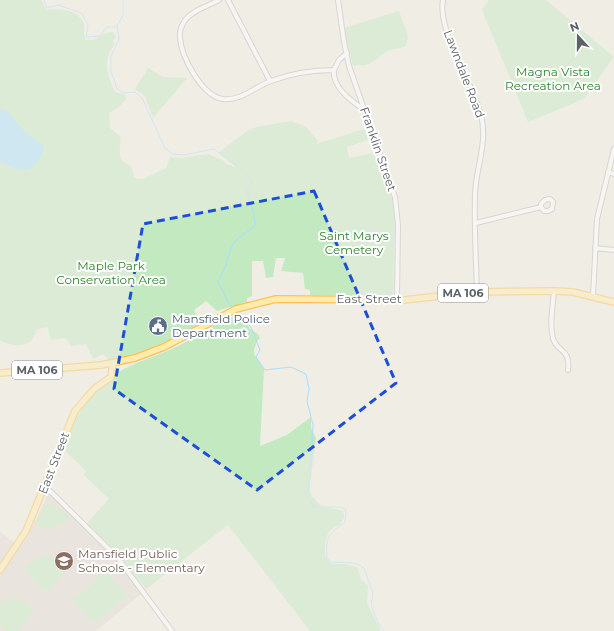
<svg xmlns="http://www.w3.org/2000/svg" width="614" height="631" font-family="Montserrat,sans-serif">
<rect width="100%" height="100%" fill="#f0ede5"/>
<path fill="#e1dcd4" d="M48,494L52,496L98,540L130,575L142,593L96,631H0V575L27,538Z
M0,532L15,543L0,564Z"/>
<path fill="#c3e9c1" d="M0,0H41L47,10C61,9 76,9 84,23V36L86,40C97,42 103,32 113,32L116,37L113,40L114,46C102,59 108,77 115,92L125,95L126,99L119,107L109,113L110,128L121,137C120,150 116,161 131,166L134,177L137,179H143L166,168L170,157L181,158L208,154L224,161L226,164L236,167L218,153L247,131L256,127L291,121L306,127L318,141L316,144L364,129L368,140L347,147L349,158L374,153L389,194H391L395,212L393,294L388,296L310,295V290L305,289L303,273L281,271L285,258H276L273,277L266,278L263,261H252V296L247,298V302L217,311L206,301L194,310L201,324C171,340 143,354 109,360L103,354L93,359L86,344L71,346L66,338L51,340L48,328L46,327L36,330C35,343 22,348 9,344C6,344 3,341 0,341Z
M489,0H546L614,57L584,99L528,122L482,10Z
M399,11L408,36L406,46C401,49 396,48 390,50C381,53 375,63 365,65C361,66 357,64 353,66L344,28Z
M148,68L163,77L187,78L153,118L145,96L135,89Z
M237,315L246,319L249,328L258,334L260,338L257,341L254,350V354L264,369L260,446L287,435L311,417V428L316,438L310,484L311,495L321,506L345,511L343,512L344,517L340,525C325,528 325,542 325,556L332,564H345L357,567L361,579L368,586L367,603L381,631H310L228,525L146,589L116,551L87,523L109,499L84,475L86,471L63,449C75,417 92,385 124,369C139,361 156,356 172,349C194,339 214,324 237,315Z
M47,503H49L69,515L70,519L50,529L39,527L36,521Z
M43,556L59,557L70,566L50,590L45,592L23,569Z
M106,571L128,596L98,621H91L73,601Z
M8,599L24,601L35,610L17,631H6L0,625V604Z"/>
<path fill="#a7dfff" d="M0,109L7,111L26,133L44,146C44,152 41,156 38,161C29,176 12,169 0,161Z"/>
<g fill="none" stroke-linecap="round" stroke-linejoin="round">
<path stroke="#a7dfff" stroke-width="1" d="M44,0L47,8L58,5L82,13L88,26L86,37L100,36L107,27H116
M117,26L119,39L111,56V71L117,89L124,93L135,92L142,98L165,148L172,154L184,155L214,149L237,166L252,181L247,192L253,210L255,226L237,239L231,248L225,268L218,282L232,309
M117,26L123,15V0
M235,312L251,327L260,350L256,357L265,370L291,367L306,374L309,389L307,401L313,425L309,487L306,494L314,507H341L346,510L345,522C327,536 326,536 327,558L331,562L355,563L364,568L373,594L371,605L380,627L384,631"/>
<defs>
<path id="minor" d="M219,0C208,6 193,10 185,20C182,25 179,32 180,37C181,57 202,96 223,99C242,101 254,87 271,81C290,74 314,70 334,70L339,60L347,53
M228,0L270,81
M338,0L344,42L349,66L395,197L398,225L397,300
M443,0C437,31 473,83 481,115C488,143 476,167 475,194C474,226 476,259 477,292
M334,70C332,87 352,102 365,110
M608,172L614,174
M476,223L541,207L544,211H548L552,209L553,202L550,199L545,200L541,204V207
M595,248L614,250
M554,291C553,306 549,323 553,338C556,352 571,348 568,370
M593,296L597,219L614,149
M45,486L117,557L172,631"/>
<path id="major" d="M0,373L101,365L135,358L164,347L236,309L276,299L404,300L477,292L554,291L573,292L614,302
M0,570L26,531L75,411L94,389L111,377L113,363"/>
</defs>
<use href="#minor" stroke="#b6b9bd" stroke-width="6"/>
<use href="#major" stroke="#fbc154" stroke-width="8"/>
<use href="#minor" stroke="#fff" stroke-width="4"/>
<use href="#major" stroke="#ffecac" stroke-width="5.5"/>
</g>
<path d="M0 0H614V631H0ZM314,191L396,383L257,490L114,389L143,224Z" fill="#f0ede5" fill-opacity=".55" fill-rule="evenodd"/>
<path fill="none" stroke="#1d4ed8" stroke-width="3" stroke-dasharray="8 5" stroke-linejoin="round" d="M314,191L396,383L257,490L114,389L143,224Z"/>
<defs>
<symbol id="civic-disc" viewBox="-11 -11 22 22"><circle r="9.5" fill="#5c6f8a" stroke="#fff"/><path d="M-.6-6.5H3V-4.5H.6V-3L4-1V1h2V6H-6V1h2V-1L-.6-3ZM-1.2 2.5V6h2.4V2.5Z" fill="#fff"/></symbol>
<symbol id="school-disc" viewBox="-11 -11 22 22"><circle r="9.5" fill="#8d6e63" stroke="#fff"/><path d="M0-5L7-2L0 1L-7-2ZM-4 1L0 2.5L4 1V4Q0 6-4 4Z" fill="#fff"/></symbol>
</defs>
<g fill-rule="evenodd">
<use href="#civic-disc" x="147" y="315" width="22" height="22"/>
<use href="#school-disc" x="53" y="550" width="22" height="22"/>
</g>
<g text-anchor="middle" stroke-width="4" stroke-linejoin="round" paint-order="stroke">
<g fill="#fff" stroke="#8e9195" stroke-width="1">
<rect x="438" y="284" width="50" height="18" rx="3"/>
<rect x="12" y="361" width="50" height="18" rx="3"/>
</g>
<g font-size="11" font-weight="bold" fill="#5d6267">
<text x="463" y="297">MA 106</text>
<text x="37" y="374">MA 106</text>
</g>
<g font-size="12" fill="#30842f" stroke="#fff">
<text x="553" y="76">Magna Vista<tspan x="553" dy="14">Recreation Area</tspan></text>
<text x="354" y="240">Saint Marys<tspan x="354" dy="14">Cemetery</tspan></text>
<text x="111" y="270">Maple Park<tspan x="111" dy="14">Conservation Area</tspan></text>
</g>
<g font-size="12" fill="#5d6267" stroke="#fff">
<text transform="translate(464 74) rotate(69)" y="4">Lawndale Road</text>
<text transform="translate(378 149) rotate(71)" y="4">Franklin Street</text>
<text x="369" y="303">East Street</text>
<text transform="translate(54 463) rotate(-69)" y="4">East Street</text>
</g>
<g font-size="12" fill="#4e5e75" stroke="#fff" text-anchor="start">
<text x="172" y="323">Mansfield Police<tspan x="172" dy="14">Department</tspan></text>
</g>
<g font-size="12" fill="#785e54" stroke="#fff" text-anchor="start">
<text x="78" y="558">Mansfield Public<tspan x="78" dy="14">Schools - Elementary</tspan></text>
</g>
</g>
<g transform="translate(578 36) rotate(339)" stroke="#ffffff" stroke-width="3" paint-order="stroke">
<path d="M0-3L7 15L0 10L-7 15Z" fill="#5d6267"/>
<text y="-6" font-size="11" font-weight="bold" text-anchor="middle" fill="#5d6267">N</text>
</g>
</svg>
